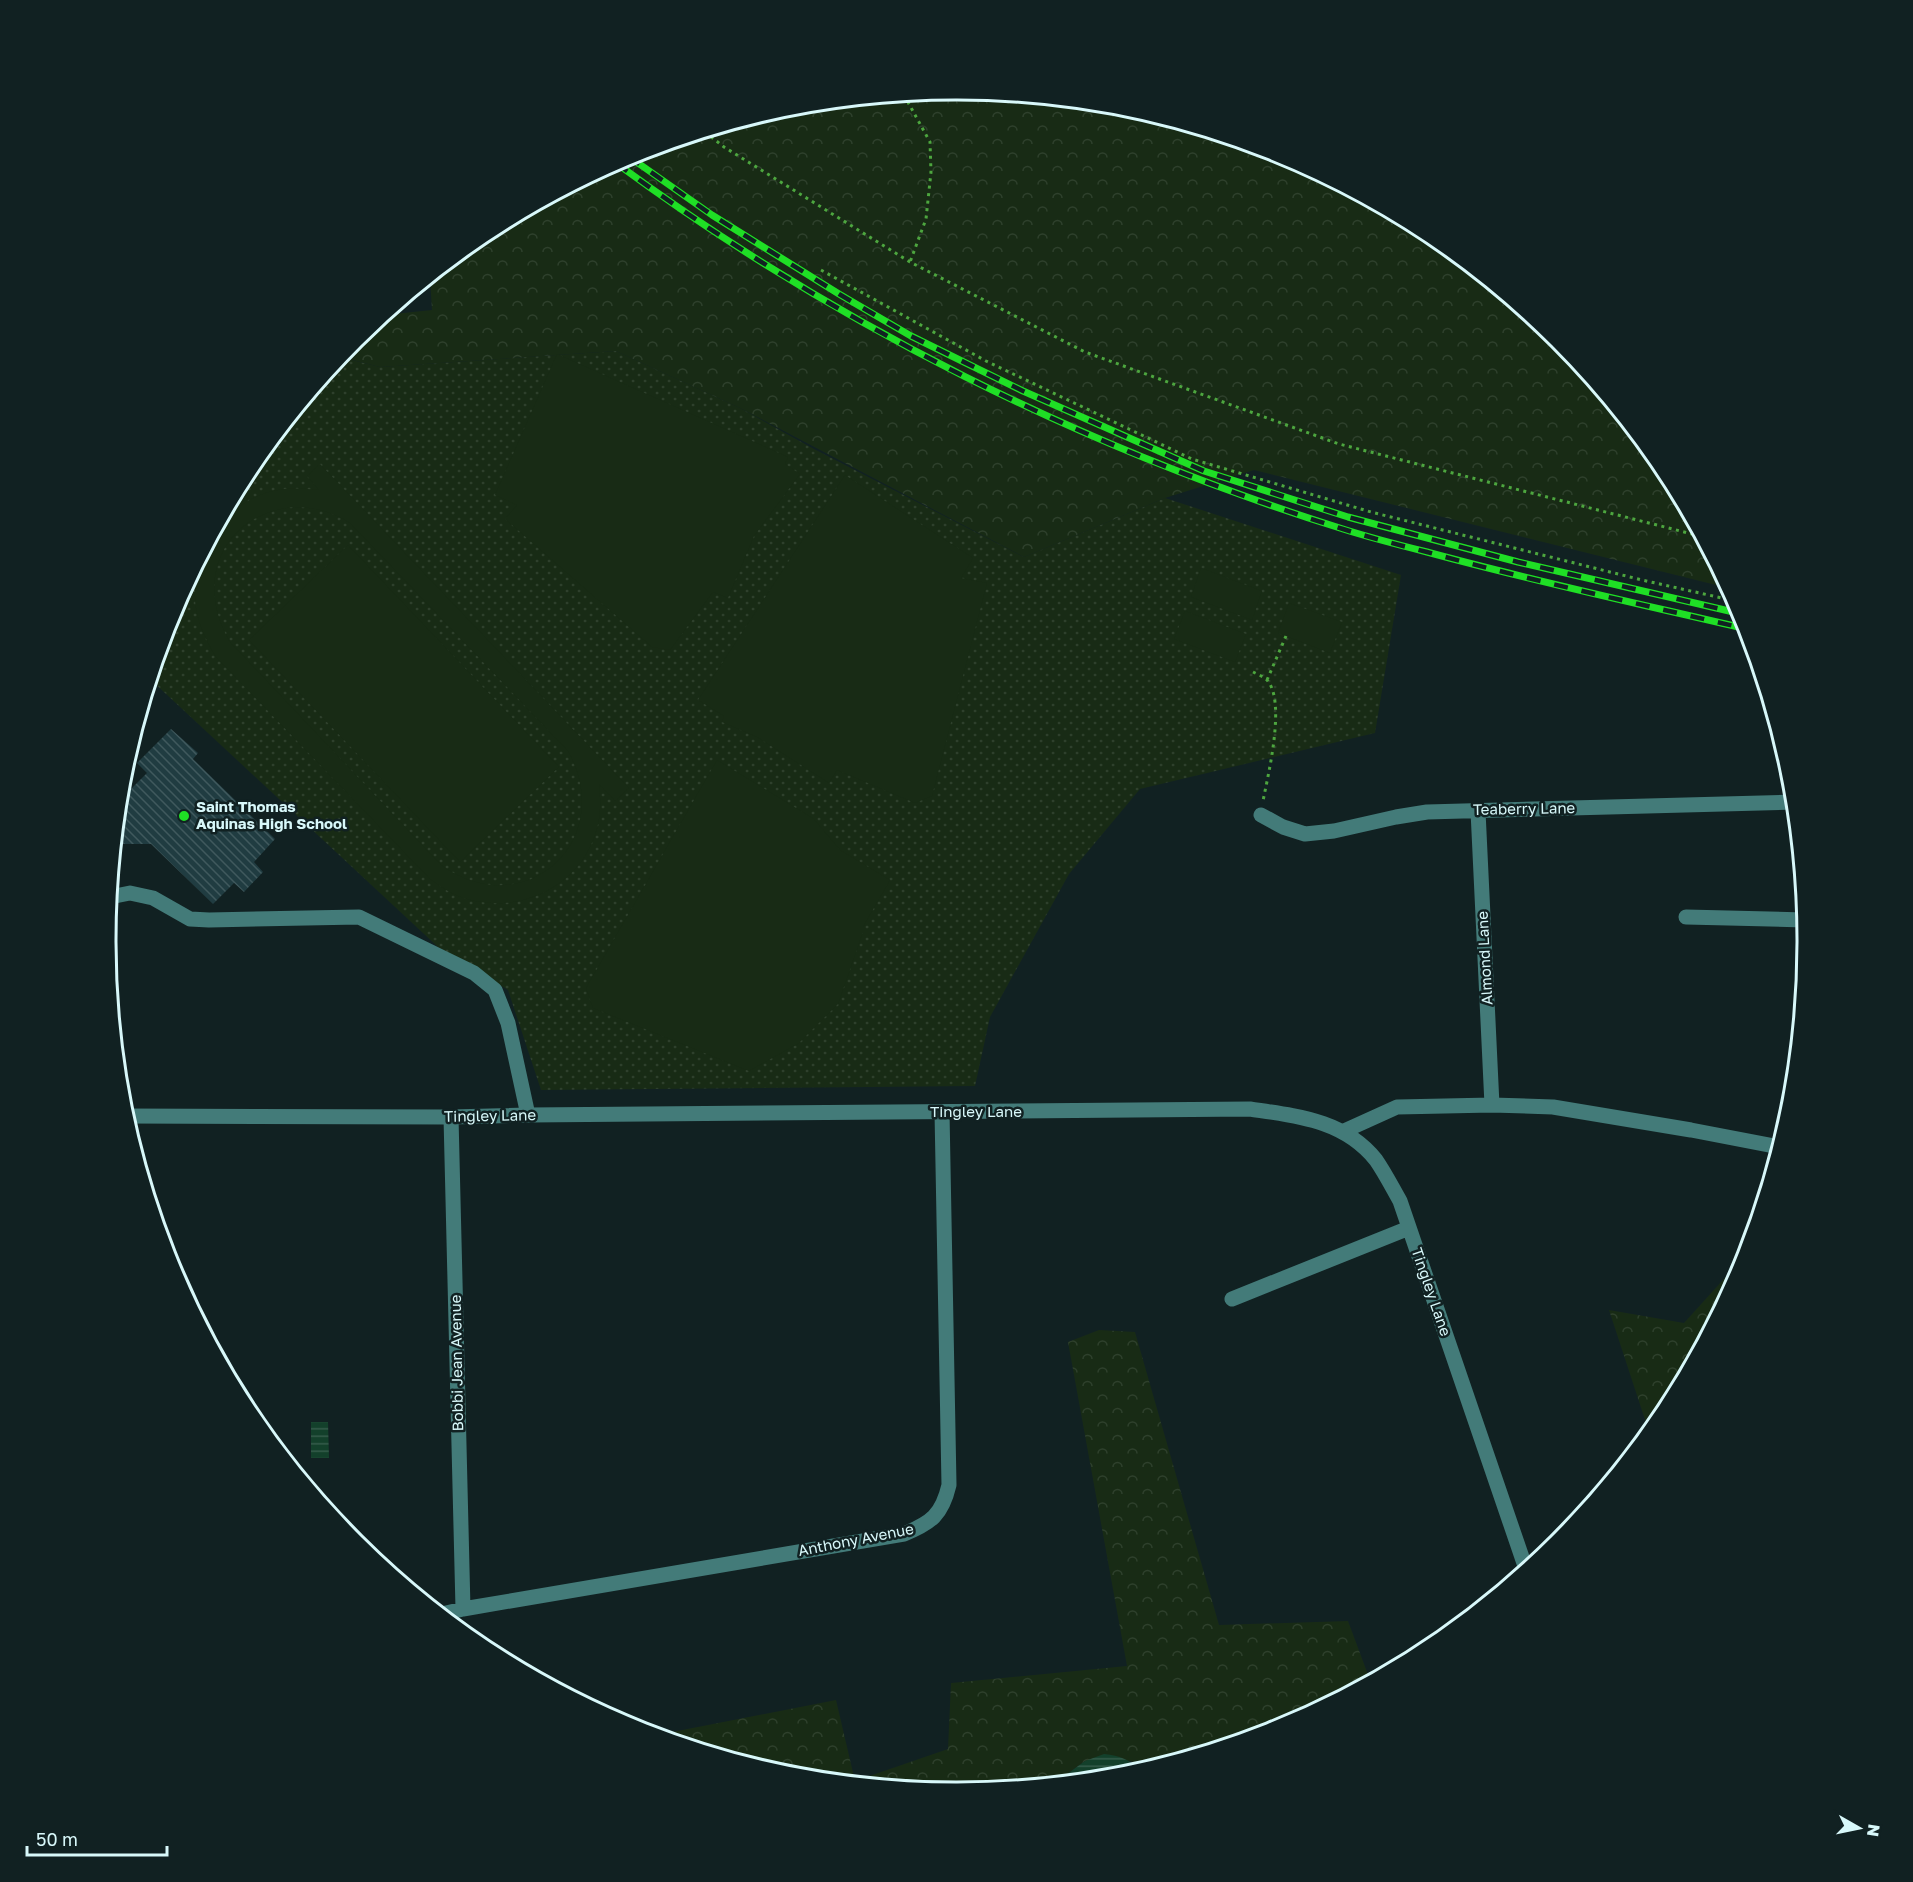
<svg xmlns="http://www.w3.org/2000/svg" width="1913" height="1882" font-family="'Golos Text',sans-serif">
<defs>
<pattern id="grass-dots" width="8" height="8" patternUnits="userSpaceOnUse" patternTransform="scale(1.5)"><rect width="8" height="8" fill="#182b15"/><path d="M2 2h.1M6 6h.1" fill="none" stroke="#2e402c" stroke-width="1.8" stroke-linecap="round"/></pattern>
<pattern id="forest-crowns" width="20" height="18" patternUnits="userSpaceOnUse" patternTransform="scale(1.5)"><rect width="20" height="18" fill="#182b15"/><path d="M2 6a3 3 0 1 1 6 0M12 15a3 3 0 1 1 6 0" fill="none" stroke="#2e402c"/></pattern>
<pattern id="water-rules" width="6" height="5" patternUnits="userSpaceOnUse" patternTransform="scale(1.5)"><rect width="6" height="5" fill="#13402b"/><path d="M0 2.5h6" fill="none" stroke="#355c4b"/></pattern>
<pattern id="building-back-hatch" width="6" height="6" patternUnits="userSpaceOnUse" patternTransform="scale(1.5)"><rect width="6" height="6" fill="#203c41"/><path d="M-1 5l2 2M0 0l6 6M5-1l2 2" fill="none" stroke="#40595d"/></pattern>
</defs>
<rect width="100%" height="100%" fill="#112122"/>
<path fill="url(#grass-dots)" d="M616,351L740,408L814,449L1024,557L1165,498L1401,575L1375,733L1140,789L1069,874L990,1017L975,1086L541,1090L508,990L438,947L151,680L170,615L249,468L340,357L380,367Z"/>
<path fill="url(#forest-crowns)" d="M957,90L1123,106L1282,155L1430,234L1558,340L1664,468L1728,588L1254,470L1165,498L1024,557L740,408L616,351L380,367L341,357L355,339L384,315L432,310L430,278L484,233L631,155L791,106Z
M1741,1260H1745L1743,1267L1664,1414L1649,1432L1609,1310L1684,1323Z
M1099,1330L1135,1332L1219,1625L1348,1621L1370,1680L1282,1727L1141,1770L1131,1761H1085L1056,1782L956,1792L790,1776L657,1735L836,1700L855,1781L948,1749L951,1683L1127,1666L1068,1342Z"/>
<path fill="#182b15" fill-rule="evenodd" d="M557,354L788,457L785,464L800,474L754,536L728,598L713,592L670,650L652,647L505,519L517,505L495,495Z
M320,464L629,788L615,801L599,784C601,801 601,818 595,835C576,891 512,917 458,896C448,892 439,885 430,879L216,657C204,637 194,616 195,592C195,545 231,498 278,490C292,487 306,489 319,490L307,476ZM294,507C315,507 333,512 350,523L568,751C618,841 524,925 441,865L230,642C194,582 222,514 294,507Z
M845,475L973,558L961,578L987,583L932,796L915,803L837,770L829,783L757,737L722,722L724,716L698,700Z
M348,545L559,767L460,862L249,640Z
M1201,568L1262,591L1252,620L1191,597Z
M1289,603L1342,622L1330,653L1278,633Z
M1185,611L1246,634L1235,662L1174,639Z
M717,760L814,819L840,850L890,880L863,927V932L838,1004L799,1043L749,1071L593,1008L586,988Z"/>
<path fill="url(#water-rules)" d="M311,1422H328L329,1458H311Z
M1104,1754C1120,1756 1129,1759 1141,1770L1122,1776L1056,1782L1085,1761Z"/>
<path fill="url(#building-back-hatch)" d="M171,729L198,753L193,759L275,839L254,862L263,872L244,892L234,883L213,904L151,844H115L120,792H128L147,773L137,763Z"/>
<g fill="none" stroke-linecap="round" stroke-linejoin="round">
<path stroke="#4da63f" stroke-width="3" stroke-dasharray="3 4.5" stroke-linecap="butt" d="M904,95L930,142L931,172L926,219L910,262
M705,132L724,147L910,262L1085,352L1339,444L1700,536
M821,270L986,361L1192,459L1371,512L1642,580L1735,601
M1253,672C1257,674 1262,676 1266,679C1287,699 1268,775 1263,801
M1267,680L1286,636"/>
<path stroke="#437b79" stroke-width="15" d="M1478,811L1492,1105
M1261,815L1283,827L1305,834L1334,831L1396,817L1427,812L1794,802
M110,897L130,893L153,898L190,919L209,920L359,917L474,973L495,990L508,1023L528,1115
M1686,917L1805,920
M125,1116L451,1117L528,1115L1250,1109C1297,1116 1344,1120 1376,1160C1385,1173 1392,1187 1400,1201L1526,1569
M451,1117L463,1609
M1344,1131L1397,1107L1492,1105L1553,1107L1691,1130L1779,1147
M1232,1299L1409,1228
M442,1614L463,1609L904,1534C931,1523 942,1515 949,1485L942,1112"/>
<defs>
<path id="rail" d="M628,156L712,215L839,294L911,336L1023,391L1204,471L1348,517L1518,562L1742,614
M616,163C836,325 1083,448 1343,529C1371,538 1399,545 1427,552C1533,581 1640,604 1747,629"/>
</defs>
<use href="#rail" stroke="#1fdf25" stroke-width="7"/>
<use href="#rail" stroke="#112122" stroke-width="4.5" stroke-dasharray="14" stroke-linecap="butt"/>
</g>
<circle fill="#1fdf25" stroke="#112122" stroke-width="2" cx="184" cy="816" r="6"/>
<g text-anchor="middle" stroke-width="5" stroke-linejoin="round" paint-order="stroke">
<g font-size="15" font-weight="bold" fill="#d8f8fa" stroke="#112122" text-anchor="start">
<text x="196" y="812">Saint Thomas<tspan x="196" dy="17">Aquinas High School</tspan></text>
</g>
<g font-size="15" fill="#d8f8fa" stroke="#112122">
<text transform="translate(1524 809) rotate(-1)" y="5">Teaberry Lane</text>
<text transform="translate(1485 958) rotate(-93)" y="5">Almond Lane</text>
<text x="976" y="1117">Tingley Lane</text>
<text transform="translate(490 1116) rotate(-1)" y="5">Tingley Lane</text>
<text transform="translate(1431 1292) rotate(71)" y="5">Tingley Lane</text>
<text transform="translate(457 1363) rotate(-91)" y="5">Bobbi Jean Avenue</text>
<text transform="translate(856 1540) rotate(-11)" y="5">Anthony Avenue</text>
</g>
</g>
<path d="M0 0H1913V1882H0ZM956 100H957A840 840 0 0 1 1797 940V942A840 840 0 0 1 957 1782H956A840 840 0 0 1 116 942V940A840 840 0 0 1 956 100Z" fill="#112122" fill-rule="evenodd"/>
<path fill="none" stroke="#d8f8fa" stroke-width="3" d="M956 100H957A840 840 0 0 1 1797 940V942A840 840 0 0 1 957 1782H956A840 840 0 0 1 116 942V940A840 840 0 0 1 956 100Z"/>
<g transform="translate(1859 1828) rotate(99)" stroke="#112122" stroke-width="4.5" paint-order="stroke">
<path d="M0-4.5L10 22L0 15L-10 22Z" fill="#d8f8fa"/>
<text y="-9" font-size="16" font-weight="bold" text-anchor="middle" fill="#d8f8fa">N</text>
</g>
<path d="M27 1846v9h140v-9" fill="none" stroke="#d8f8fa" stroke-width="3"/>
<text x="36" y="1846" font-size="18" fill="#d8f8fa" stroke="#112122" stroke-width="4.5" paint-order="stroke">50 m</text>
</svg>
